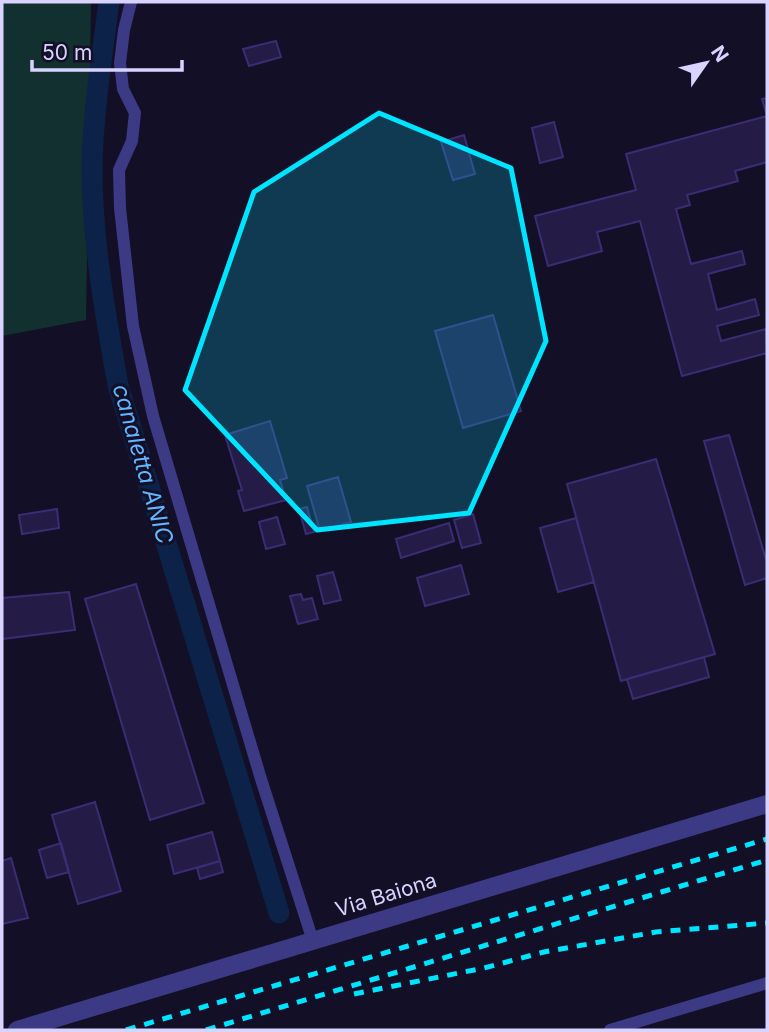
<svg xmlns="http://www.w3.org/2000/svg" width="769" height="1032" font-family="Inter,sans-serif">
<rect width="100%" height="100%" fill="#130f26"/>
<path fill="#12302f" d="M2,2H91L86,320L2,336Z"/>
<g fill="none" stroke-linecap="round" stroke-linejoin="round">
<path stroke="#0c2248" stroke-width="21" d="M109,2C102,56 93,112 92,167C92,240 105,313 118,385L279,913"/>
</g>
<path fill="#241b47" stroke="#3b2d73" stroke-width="2" d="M276,41L281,57L249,66L243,49Z
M767,98V162L735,171L738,181L687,195L690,205L676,209L691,264L742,251L745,264L708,274L717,310L755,299L759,315L717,326L721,341L766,329L767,353L682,376L640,221L597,232L602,251L548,266L535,216L636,190L626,154L767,116L762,99Z
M554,122L563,157L540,163L532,128Z
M464,135L475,174L453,180L441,142Z
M493,315L521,411L463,428L435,331Z
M270,421L287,478L280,480L286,500L244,511L238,491L242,490L225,435Z
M729,435L767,563V578L745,585L704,441Z
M656,459L715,654L621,681L567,484Z
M338,477L351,522L320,531L307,486Z
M307,507L314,532L306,534L299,509Z
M57,509L59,528L22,534L19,515Z
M473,514L481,543L462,548L454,520Z
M277,517L285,544L266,549L259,522Z
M576,518L594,582L558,592L540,528Z
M449,523L454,541L401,558L396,539Z
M461,565L469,594L425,606L417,578Z
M333,572L341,600L324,604L317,576Z
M136,584L204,803L150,820L85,599Z
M69,592L75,630L2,639V598Z
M301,594L303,600L312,598L318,619L298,624L290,596Z
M704,657L709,677L633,699L627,679Z
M95,802L121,891L78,904L52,815Z
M212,832L220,861L174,874L167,845Z
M61,843L69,872L47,878L39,850Z
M11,858L28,918L2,924V861Z
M220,861L223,872L200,879L197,868Z"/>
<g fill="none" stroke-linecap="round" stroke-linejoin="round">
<path stroke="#3d3a85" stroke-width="12" d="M131,2L124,30L120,63L123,89L135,113L132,141L119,170L120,208L133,326L153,416L261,779L313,941
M610,1030L767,983"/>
<path stroke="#3d3a85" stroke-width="18" d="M17,1030L767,804"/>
<path stroke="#00e5ff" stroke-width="5" stroke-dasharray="10 9" stroke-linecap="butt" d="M354,994L484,968L544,952L656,932L767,923
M126,1030L767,839
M206,1030L767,860"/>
</g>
<path fill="#00e5ff" fill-opacity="0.2" stroke="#00e5ff" stroke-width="5" stroke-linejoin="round" d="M379,113L511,168L546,341L469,513L317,530L185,390L254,192Z"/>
<g text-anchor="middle" stroke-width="6" stroke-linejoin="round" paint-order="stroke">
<g font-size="21" fill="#d9d4ff" stroke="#130f26">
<text transform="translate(386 895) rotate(-17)" y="7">Via Baiona</text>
</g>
<g font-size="23" font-style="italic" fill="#62b6ff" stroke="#130f26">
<text transform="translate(143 464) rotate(74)" y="8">canaletta ANIC</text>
</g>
</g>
<rect width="769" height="1032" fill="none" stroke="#d9d4ff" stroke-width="7"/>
<g transform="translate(706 63) rotate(56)" stroke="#130f26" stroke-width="5" paint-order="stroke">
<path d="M0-5L12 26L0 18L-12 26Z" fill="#d9d4ff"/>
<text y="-10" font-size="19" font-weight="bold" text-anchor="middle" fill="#d9d4ff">N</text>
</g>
<path d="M32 60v10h150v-10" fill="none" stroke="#d9d4ff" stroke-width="3.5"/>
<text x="42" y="60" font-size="21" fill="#d9d4ff" stroke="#130f26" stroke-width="5" paint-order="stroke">50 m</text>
</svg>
